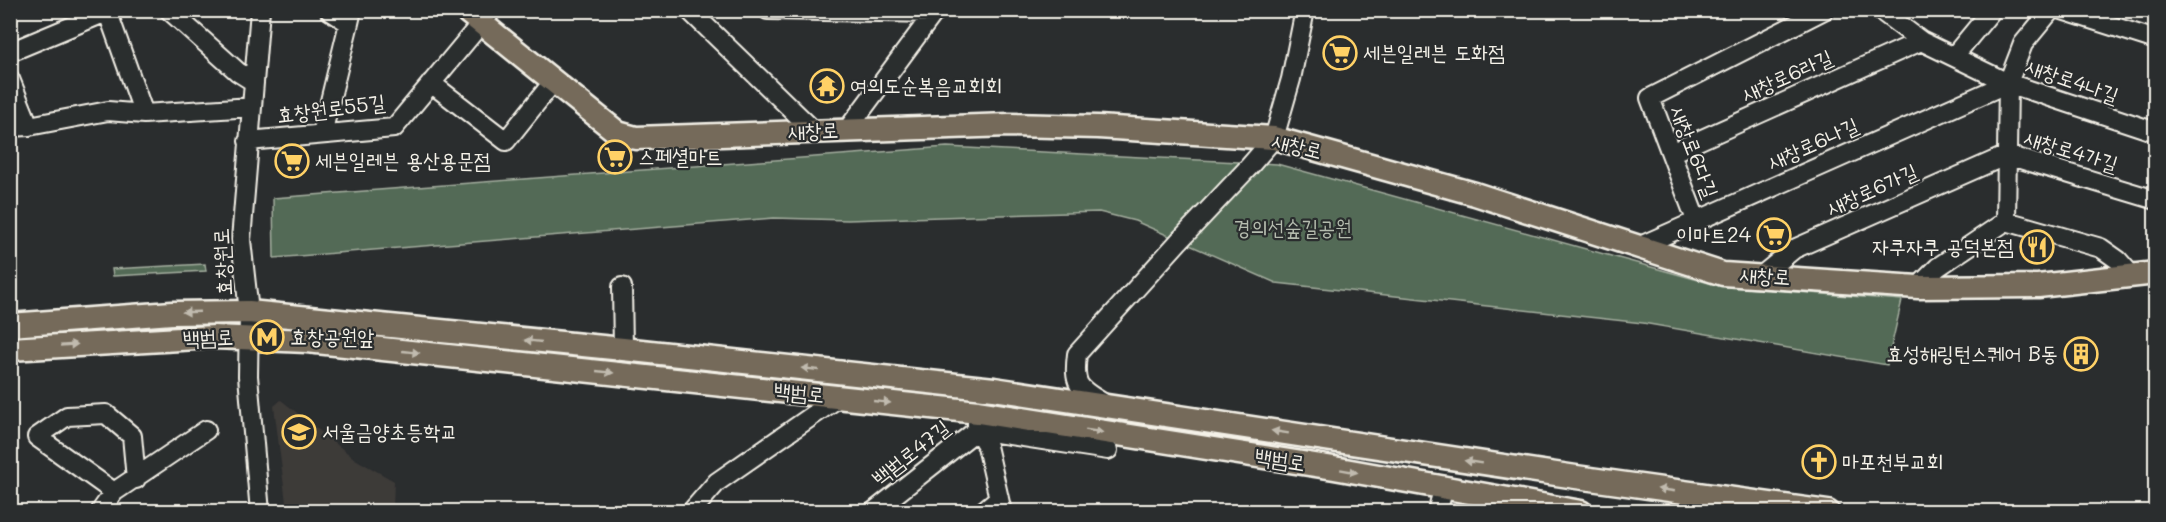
<svg xmlns="http://www.w3.org/2000/svg" width="2166" height="522" font-family="Mali,'Poor Story',sans-serif">
<rect width="100%" height="100%" fill="#2a2d2e"/>
<filter id="ink" filterUnits="userSpaceOnUse"><feTurbulence type="fractalNoise" baseFrequency=".0167" numOctaves="2"/><feDisplacementMap in="SourceGraphic" scale="12" xChannelSelector="R" yChannelSelector="G"/><feConvolveMatrix kernelMatrix="1 2 1 2 8 2 1 2 1" color-interpolation-filters="sRGB"/></filter>
<g filter="url(#ink)">
<path fill="#3d3a38" d="M281,400L355,459L394,481L393,509L416,511L437,507L456,511H287L274,406Z"/>
<path fill="#536a56" stroke="#a4ae9f" stroke-width="1.5" d="M947,147L1277,164L1720,286L1902,300L1887,365L1643,323L1276,283L1135,221L1099,212L848,220L774,218L274,258L273,198Z
M205,264L206,271L113,276L112,269Z"/>
<g fill="none" stroke-linecap="round" stroke-linejoin="round">
<defs>
<path id="minor" d="M169,10L238,72L254,82
M329,10L349,23L352,10
M689,10L814,131
M768,10L934,13
M1880,10L1921,41L2008,83L2156,132
M2051,10L2023,44L2008,83L2006,221L2101,248L2118,260L2132,276
M2062,10L2156,40
M108,13L144,114
M10,52L111,10
M1954,56L1992,10
M10,79L29,126
M431,83L506,141L553,82
M10,127L29,126L108,111L144,114L252,107
M847,130L936,10
M322,134L349,23
M248,141L394,128L492,10
M1671,153L1921,41
M1248,168L1274,138L1291,79L1305,10
M1696,220L1650,98L1824,10
M1638,247L2008,83
M1761,276L1794,249L2007,155L2156,200
M622,287L623,349
M1918,287L1938,267L2006,221
M1105,404C1079,388 1073,387 1077,354L1180,240
M977,422V430L987,446L1002,512
M977,430L1108,450
M114,492L37,437L67,416L106,414L132,436L136,479
M100,512L114,492L206,430
M260,512L248,376L249,312L241,240L260,10
M691,512L717,482L838,398
M873,512L977,430
M982,512L999,498
M1437,512L1444,487"/>
<path id="major" d="M465,10L618,133L636,138L1009,125L1098,127L1274,138L1475,194L1723,274L1918,287L2038,286L2156,273
M10,325L172,313L249,312L623,349L994,389L1576,477L1828,512
M10,349L214,337L307,341L978,412L1334,468L1581,512"/>
</defs>
<use href="#minor" stroke="#f4f1e8" stroke-width="22"/>
<use href="#major" stroke="#f4f1e8" stroke-width="27"/>
<use href="#minor" stroke="#2a2d2e" stroke-width="18"/>
<use href="#major" stroke="#746a5a" stroke-width="22"/>
<defs>
<path id="minor-bridge" d="M1180,240L1248,168"/>
</defs>
<use href="#minor-bridge" stroke="#f4f1e8" stroke-width="22" stroke-linecap="butt"/>
<use href="#minor-bridge" stroke="#2a2d2e" stroke-width="18"/>
</g>
<defs><path id="oneway-solid" d="M-6-.8H1V-3.2L6.5 0L1 3.2V.8H-6Z" transform="scale(1.5)"/></defs>
<g fill="#c1bbaf">
<use href="#oneway-solid" transform="translate(191 312) rotate(178)"/>
<use href="#oneway-solid" transform="translate(533 341) rotate(-174)"/>
<use href="#oneway-solid" transform="translate(69 345) rotate(-4)"/>
<use href="#oneway-solid" transform="translate(411 352) rotate(6)"/>
<use href="#oneway-solid" transform="translate(810 369) rotate(-174)"/>
<use href="#oneway-solid" transform="translate(605 372) rotate(6)"/>
<use href="#oneway-solid" transform="translate(882 402) rotate(6)"/>
<use href="#oneway-solid" transform="translate(1094 431) rotate(9)"/>
<use href="#oneway-solid" transform="translate(1280 432) rotate(-171)"/>
<use href="#oneway-solid" transform="translate(1473 462) rotate(-171)"/>
<use href="#oneway-solid" transform="translate(1349 471) rotate(10)"/>
<use href="#oneway-solid" transform="translate(1666 490) rotate(-172)"/>
</g>
</g>
<defs>
<symbol id="supermarket-ring" viewBox="-11 -11 22 22"><circle r="9.5" fill="#2a2d2e" stroke="#ffd166" stroke-width="1.5"/><path d="M-6-5.5h2.5l.6 2H6L4.5 2H-2.5L-4.4-4H-6ZM-1.5 3.2a1.3 1.3 0 1 0 .1 0ZM3 3.2a1.3 1.3 0 1 0 .1 0Z" fill="#ffd166"/></symbol>
<symbol id="temple-ring" viewBox="-11 -11 22 22"><circle r="9.5" fill="#2a2d2e" stroke="#ffd166" stroke-width="1.5"/><path d="M0-6L5-2H3V0L6.5 2.5H4V6H1.5V3h-3V6H-4V2.5H-6.5L-3 0V-2H-5Z" fill="#ffd166"/></symbol>
<symbol id="restaurant-ring" viewBox="-11 -11 22 22"><circle r="9.5" fill="#2a2d2e" stroke="#ffd166" stroke-width="1.5"/><path d="M-5-6h1v4h1v-4h1v4h1v-4h1v5L-1.5 .5V6h-2V.5L-5-1ZM5-6V6H3V1.5H1.5Q1.5-4 5-6Z" fill="#ffd166"/></symbol>
<symbol id="metro-ring" viewBox="-11 -11 22 22"><circle r="9.5" fill="#2a2d2e" stroke="#ffd166" stroke-width="1.5"/><path d="M-5.5 5V-5H-3L0 0L3-5H5.5V5H3V-.5L0 4L-3-.5V5Z" fill="#ffd166"/></symbol>
<symbol id="building-ring" viewBox="-11 -11 22 22"><circle r="9.5" fill="#2a2d2e" stroke="#ffd166" stroke-width="1.5"/><path d="M-4-6H4V6H1V3H-1V6H-4ZM-2.5-4.3h1.7v1.8h-1.7ZM.8-4.3h1.7v1.8H.8ZM-2.5-1h1.7V.8h-1.7ZM.8-1h1.7V.8H.8Z" fill="#ffd166"/></symbol>
<symbol id="school-ring" viewBox="-11 -11 22 22"><circle r="9.5" fill="#2a2d2e" stroke="#ffd166" stroke-width="1.5"/><path d="M0-5L7-2L0 1L-7-2ZM-4 1L0 2.5L4 1V4Q0 6-4 4Z" fill="#ffd166"/></symbol>
<symbol id="church-ring" viewBox="-11 -11 22 22"><circle r="9.5" fill="#2a2d2e" stroke="#ffd166" stroke-width="1.5"/><path d="M-1.2-6h2.4v3.5h3.3v2.4h-3.3V6h-2.4V-.1h-3.3v-2.4h3.3Z" fill="#ffd166"/></symbol>
</defs>
<g fill-rule="evenodd">
<use href="#supermarket-ring" x="1321" y="34" width="38" height="38"/>
<use href="#temple-ring" x="808" y="67" width="38" height="38"/>
<use href="#supermarket-ring" x="596" y="138" width="38" height="38"/>
<use href="#supermarket-ring" x="273" y="142" width="38" height="38"/>
<use href="#supermarket-ring" x="1755" y="216" width="38" height="38"/>
<use href="#restaurant-ring" x="2018" y="228" width="38" height="38"/>
<use href="#metro-ring" x="248" y="318" width="38" height="38"/>
<use href="#building-ring" x="2062" y="335" width="38" height="38"/>
<use href="#school-ring" x="280" y="413" width="38" height="38"/>
<use href="#church-ring" x="1800" y="443" width="38" height="38"/>
</g>
<g text-anchor="middle" stroke-width="4.5" stroke-linejoin="round" paint-order="stroke">
<g font-size="21" fill="#f4f1e8" stroke="#2a2d2e" text-anchor="start">
<text x="1363" y="60">세븐일레븐 도화점</text>
<text x="850" y="93">여의도순복음교회회</text>
<text x="638" y="164">스페셜마트</text>
<text x="315" y="168">세븐일레븐 용산용문점</text>
<text x="1751" y="242" text-anchor="end">이마트24</text>
<text x="2014" y="254" text-anchor="end">자쿠자쿠 공덕본점</text>
<text x="290" y="344">효창공원앞</text>
<text x="2058" y="361" text-anchor="end">효성해링턴스퀘어 B동</text>
<text x="322" y="439">서울금양초등학교</text>
<text x="1842" y="469">마포천부교회</text>
</g>
<g font-size="21" fill="#f4f1e8" stroke="#2a2d2e">
<text transform="translate(1787 76) rotate(-24)" y="7">새창로6라길</text>
<text transform="translate(2072 81) rotate(19)" y="7">새창로4나길</text>
<text transform="translate(331 109) rotate(-7)" y="7">효창원로55길</text>
<text transform="translate(813 131) rotate(-2)" y="7">새창로</text>
<text transform="translate(1813 144) rotate(-24)" y="7">새창로6나길</text>
<text transform="translate(1297 146) rotate(14)" y="7">새창로</text>
<text transform="translate(2071 151) rotate(17)" y="7">새창로4가길</text>
<text transform="translate(1694 152) rotate(69)" y="7">새창로6다길</text>
<text transform="translate(1872 190) rotate(-24)" y="7">새창로6가길</text>
<text transform="translate(223 262) rotate(-93)" y="7">효창원로</text>
<text transform="translate(1765 276) rotate(4)" y="7">새창로</text>
<text transform="translate(208 338) rotate(-2)" y="7">백범로</text>
<text transform="translate(799 393) rotate(6)" y="7">백범로</text>
<text transform="translate(911 453) rotate(-38)" y="7">백범로47길</text>
<text transform="translate(1280 460) rotate(9)" y="7">백범로</text>
</g>
<g font-size="21" fill="#b4bbae" stroke="#2a2d2e">
<text x="1293" y="235">경의선숲길공원</text>
</g>
</g>
<rect width="2166" height="522" fill="none" stroke="#2a2d2e" stroke-width="36"/>
<rect x="18" y="18" width="2130" height="486" fill="none" stroke="#f4f1e8" stroke-width="2" filter="url(#ink)"/>
</svg>
